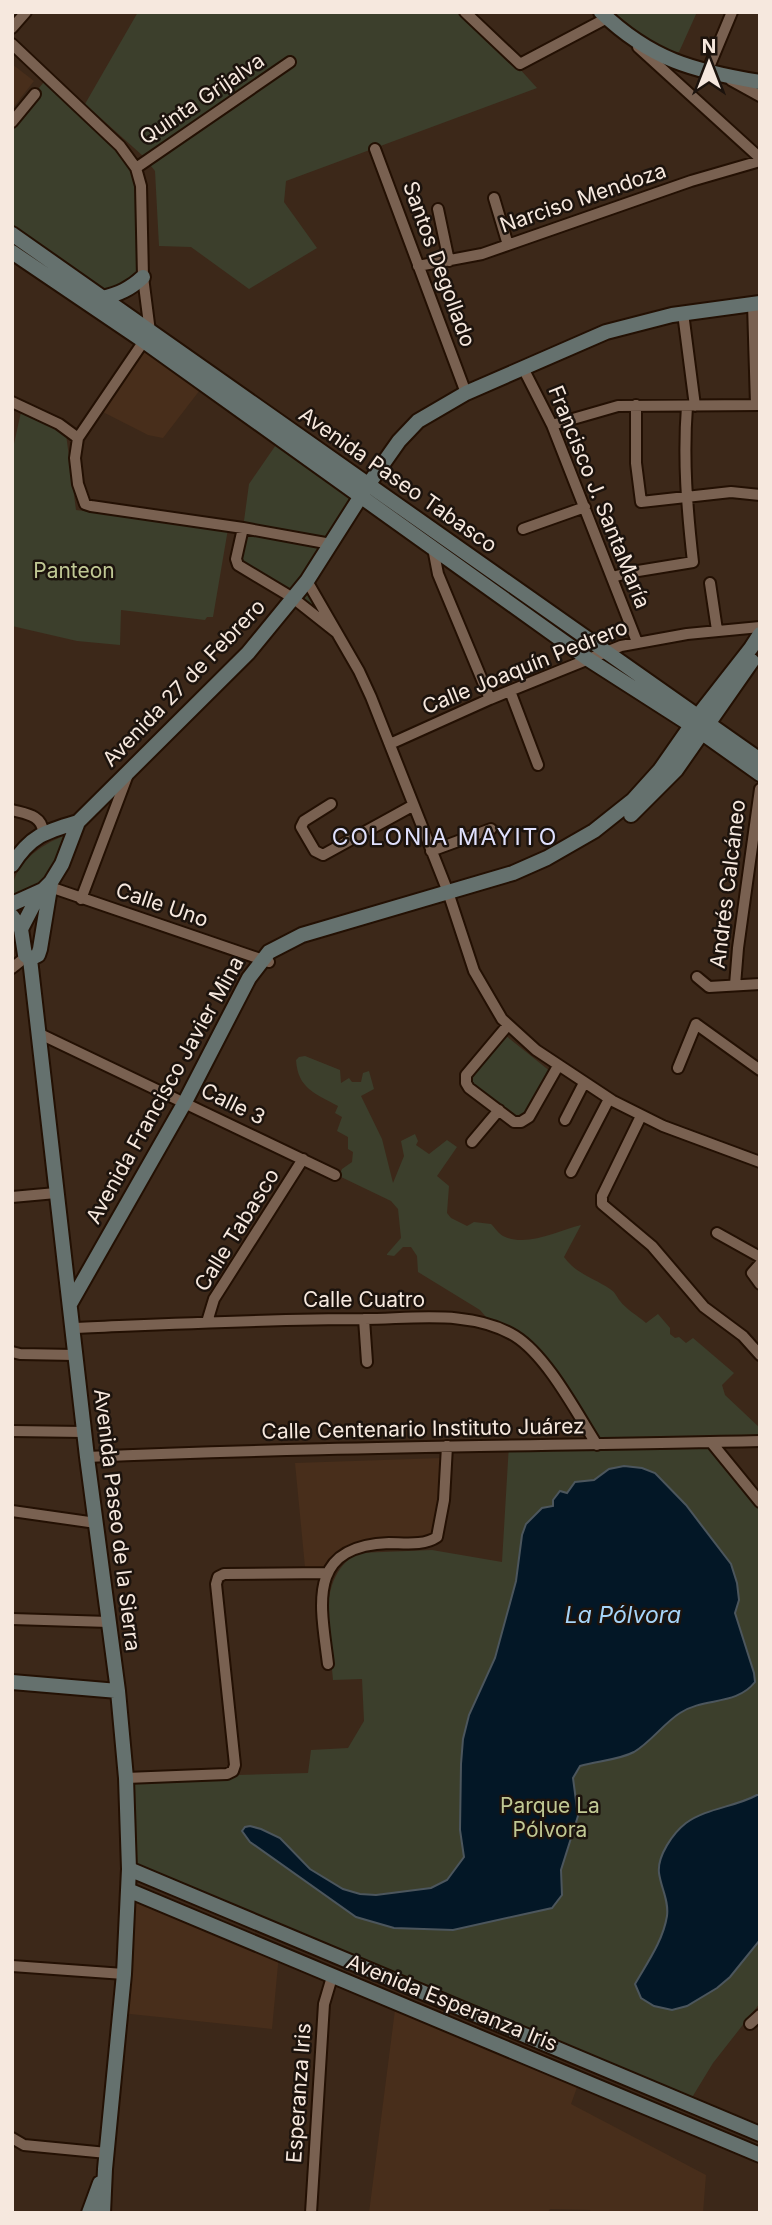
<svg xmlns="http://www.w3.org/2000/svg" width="772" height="2225" font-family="Inter,sans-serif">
<rect width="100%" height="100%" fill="#3c2819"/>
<path fill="#482e1b" d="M12,64L34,81L12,109Z
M145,344L203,386L163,438L148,435L99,410Z
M442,1458L435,1534L428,1537L366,1539L343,1551L325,1567H305L295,1463Z
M128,1890L279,1954L272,2029L121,2013Z
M396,2002L580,2079L571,2104L706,2175L703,2213H591L590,2210L550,2209L547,2213H369Z"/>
<path fill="#3c3f2c" d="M138,12H459L518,67L537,88L286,181L284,202L317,248L249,289L191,247L159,246L155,171L143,156L85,104Z
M618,12H697L679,52C657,53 631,30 614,17Z
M48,77L136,168L143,277L102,298L12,234V121Z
M21,412L66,434L76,510L228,529L213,617H207L205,620L121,610L120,645L77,641L12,626V453Z
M280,439L360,497L307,581L336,632L238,565L249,484Z
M66,835C57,866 47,888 12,894C12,864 40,845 66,835Z
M505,1035L551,1072L521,1121L472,1087L469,1080Z
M305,1056L340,1070L341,1083L349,1078L352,1082H361L363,1073L369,1071L374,1089L361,1096L382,1139L393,1183L404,1156L401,1141L415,1134L418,1141L416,1145L429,1154L447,1140L457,1147L437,1176L449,1186L447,1213L451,1218L467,1226L474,1222L491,1224C495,1228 499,1234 503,1236C527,1248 559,1230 581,1225L564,1257C576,1274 594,1278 610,1289C616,1293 616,1296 620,1301C626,1309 638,1316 646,1323L658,1314L670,1328V1334L675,1338L679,1337L686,1343L693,1338L734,1373L722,1385L725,1395L760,1428V1437L597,1442L548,1365L499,1324L486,1317L480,1310L418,1272L417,1256L411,1247H403L394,1256L387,1255V1254L401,1238L398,1209L391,1201L339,1176L342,1169L352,1162L353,1152L348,1149V1137L337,1131L342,1117L335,1113L338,1106C315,1093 298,1089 296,1060L299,1057Z
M711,1442L760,1502V2003L713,2063L688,2104L129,1869L126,1778L308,1773L311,1750L348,1748L364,1721L362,1679L333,1680C330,1638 314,1578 358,1553L432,1550L502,1562L509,1444Z"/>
<path fill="#031726" stroke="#4c565d" stroke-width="2" d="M624,1466L642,1468L655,1473L686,1505L731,1564L737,1583L739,1600L735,1613L754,1673L755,1682C736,1706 704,1697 680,1713C664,1723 651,1742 634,1752C619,1760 597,1761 580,1766L573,1778L578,1816L561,1870L562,1895L552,1908L453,1930L394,1928L356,1917L250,1842L242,1831L245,1827L250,1826L261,1829L280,1838L310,1869L343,1889L360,1894L376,1895L431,1888L447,1880L464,1857L460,1830L461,1764L463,1739L469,1715L495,1658L516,1581L522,1535L526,1524L542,1508L553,1506V1500L560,1491L567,1493L575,1482L594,1480L609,1469Z
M757,1795H760V1940L730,1977L717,1988L687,2006L672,2010L654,2006L641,1998L635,1984C647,1963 663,1941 667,1916C669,1900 661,1888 659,1873C657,1856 673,1833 686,1823C707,1808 735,1807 757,1795Z"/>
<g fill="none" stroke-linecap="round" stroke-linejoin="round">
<defs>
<path id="street" d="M465,12L520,64L607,18
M12,28L26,12
M12,44L120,146L136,168L141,186L143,277L150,332L78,438L75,458L78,484L85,504L91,506L243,528L236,559L238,565L293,598L336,632
M638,47L760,158
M707,72L732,12
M731,80L760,96
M12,122L35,94
M375,149L466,393
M136,168L290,62
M494,198L508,245
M438,209L449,261
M418,266L482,254L691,181L760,161
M753,304L756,405
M683,313L695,406
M523,368L552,425L637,642
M12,402L59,424L78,438
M636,405V463L641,502L731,492L760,495
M552,425L618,406L760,405
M243,528L331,544
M523,529L585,507
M433,548L438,574L490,699
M612,577L632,572L693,562C687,509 683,459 687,406
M307,581L359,671L371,697L448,892L474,971L502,1019L536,1050L613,1101L663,1126L760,1162
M710,583L717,630
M510,691L538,765
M390,744L490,699L621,646L687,634L760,627
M331,804L304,821L301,827L315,851L323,855L412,806
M12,810C26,814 42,815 43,832
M431,851L491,829
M50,887L269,962
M81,899L127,777
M12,968L22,960L30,959
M697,977L709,987L760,984
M735,985L738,948L760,789
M508,1025L466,1075V1083L469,1088L514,1122H521L529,1117L558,1066
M38,1033L335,1175
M678,1068L696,1024L760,1070
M641,1116L602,1196V1204L652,1246L704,1307L743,1336L760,1355
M565,1120L584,1083
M472,1142L499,1110
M571,1172L609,1099
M12,1197L56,1193
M717,1233L760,1257
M760,1264L752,1273L760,1284
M364,1319L367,1362
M207,1322L214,1299L303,1159
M72,1328C169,1324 267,1319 364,1319C412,1319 471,1309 515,1336C547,1356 576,1412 597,1445
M12,1352L20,1354L75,1355
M12,1431L84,1432
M711,1442L760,1502
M87,1457C311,1447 535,1446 760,1441
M12,1511L96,1523
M12,1619L109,1622
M328,1664C321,1606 305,1546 389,1543C404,1543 424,1546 437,1537L444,1500L447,1446
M126,1778L227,1774L233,1771L235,1765L216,1584L218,1577L224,1574L328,1573
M12,1966L124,1974
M750,2024L760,2015
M12,2138L24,2145L107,2153
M311,2213L324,2004L332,1977"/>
<path id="secondary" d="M601,12C651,60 694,71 760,82
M12,234L760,760
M12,252L145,342L588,659L691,725L760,774
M102,298C119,294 130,289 143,277
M631,815L676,770L752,661
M12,865C31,835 47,831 78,822
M12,904L43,890L51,882L62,864L78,822L248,653L307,581L368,485L399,441L418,421L466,393L606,332L672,315L760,303
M12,916L21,929L25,955L30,959
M21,929L35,902L45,893
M30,959L87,1457L118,1691L126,1778L129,1869L124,1974L105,2169L103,2213
M30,959L38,955L40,949L51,882
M70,1304L185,1102L249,978L269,952L302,935L513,873L547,858L594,831L633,800L660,770L697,717L751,648L760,634
M12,1682L118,1691
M129,1869L760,2134
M128,1890L760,2155
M89,2213L100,2183"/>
</defs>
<use href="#street" stroke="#231003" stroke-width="14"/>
<use href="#secondary" stroke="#231003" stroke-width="18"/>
<use href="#street" stroke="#796151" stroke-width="10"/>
<use href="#secondary" stroke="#65716e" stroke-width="14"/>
</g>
<g text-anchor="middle" stroke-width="5" stroke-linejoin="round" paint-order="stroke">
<g font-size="21" fill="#f6e8de" stroke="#1c130d">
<text transform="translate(202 99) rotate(-34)" y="7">Quinta Grijalva</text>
<text transform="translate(583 198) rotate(-19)" y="7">Narciso Mendoza</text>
<text transform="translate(439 264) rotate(70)" y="7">Santos Degollado</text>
<text transform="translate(398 480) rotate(35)" y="7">Avenida Paseo Tabasco</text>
<text transform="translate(599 497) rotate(68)" y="7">Francisco J. SantaMaría</text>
<text transform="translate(525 667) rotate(-22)" y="7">Calle Joaquín Pedrero</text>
<text transform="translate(184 683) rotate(-46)" y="7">Avenida 27 de Febrero</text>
<text transform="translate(728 884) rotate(-83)" y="7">Andrés Calcáneo</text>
<text transform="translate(162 905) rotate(19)" y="7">Calle Uno</text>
<text transform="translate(165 1090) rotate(-61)" y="7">Avenida Francisco Javier Mina</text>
<text transform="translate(233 1104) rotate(26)" y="7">Calle 3</text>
<text transform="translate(237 1230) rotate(-58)" y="7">Calle Tabasco</text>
<text x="364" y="1307">Calle Cuatro</text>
<text transform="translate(423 1429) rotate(-1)" y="7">Calle Centenario Instituto Juárez</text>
<text transform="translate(117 1520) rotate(83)" y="7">Avenida Paseo de la Sierra</text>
<text transform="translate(452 2003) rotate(22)" y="7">Avenida Esperanza Iris</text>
<text transform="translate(299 2093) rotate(-86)" y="7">Esperanza Iris</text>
</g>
<g font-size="21" fill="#c0c894" stroke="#1c130d">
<text x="74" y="578">Panteon</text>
<text x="550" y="1813">Parque La<tspan x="550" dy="24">Pólvora</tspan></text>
</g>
<g font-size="23" letter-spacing="2" fill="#e0e1fe" stroke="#1c130d">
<text x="445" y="845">COLONIA MAYITO</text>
</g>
<g font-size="23" font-style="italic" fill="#a6d5f9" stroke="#1c130d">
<text x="623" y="1623">La Pólvora</text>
</g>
</g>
<rect width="772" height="2225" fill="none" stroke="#f6e8de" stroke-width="28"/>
<g transform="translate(709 63)" stroke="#1c130d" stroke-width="5" paint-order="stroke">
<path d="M0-5L12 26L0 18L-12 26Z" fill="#f6e8de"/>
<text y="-10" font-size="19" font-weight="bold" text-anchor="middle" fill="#f6e8de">N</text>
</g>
</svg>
